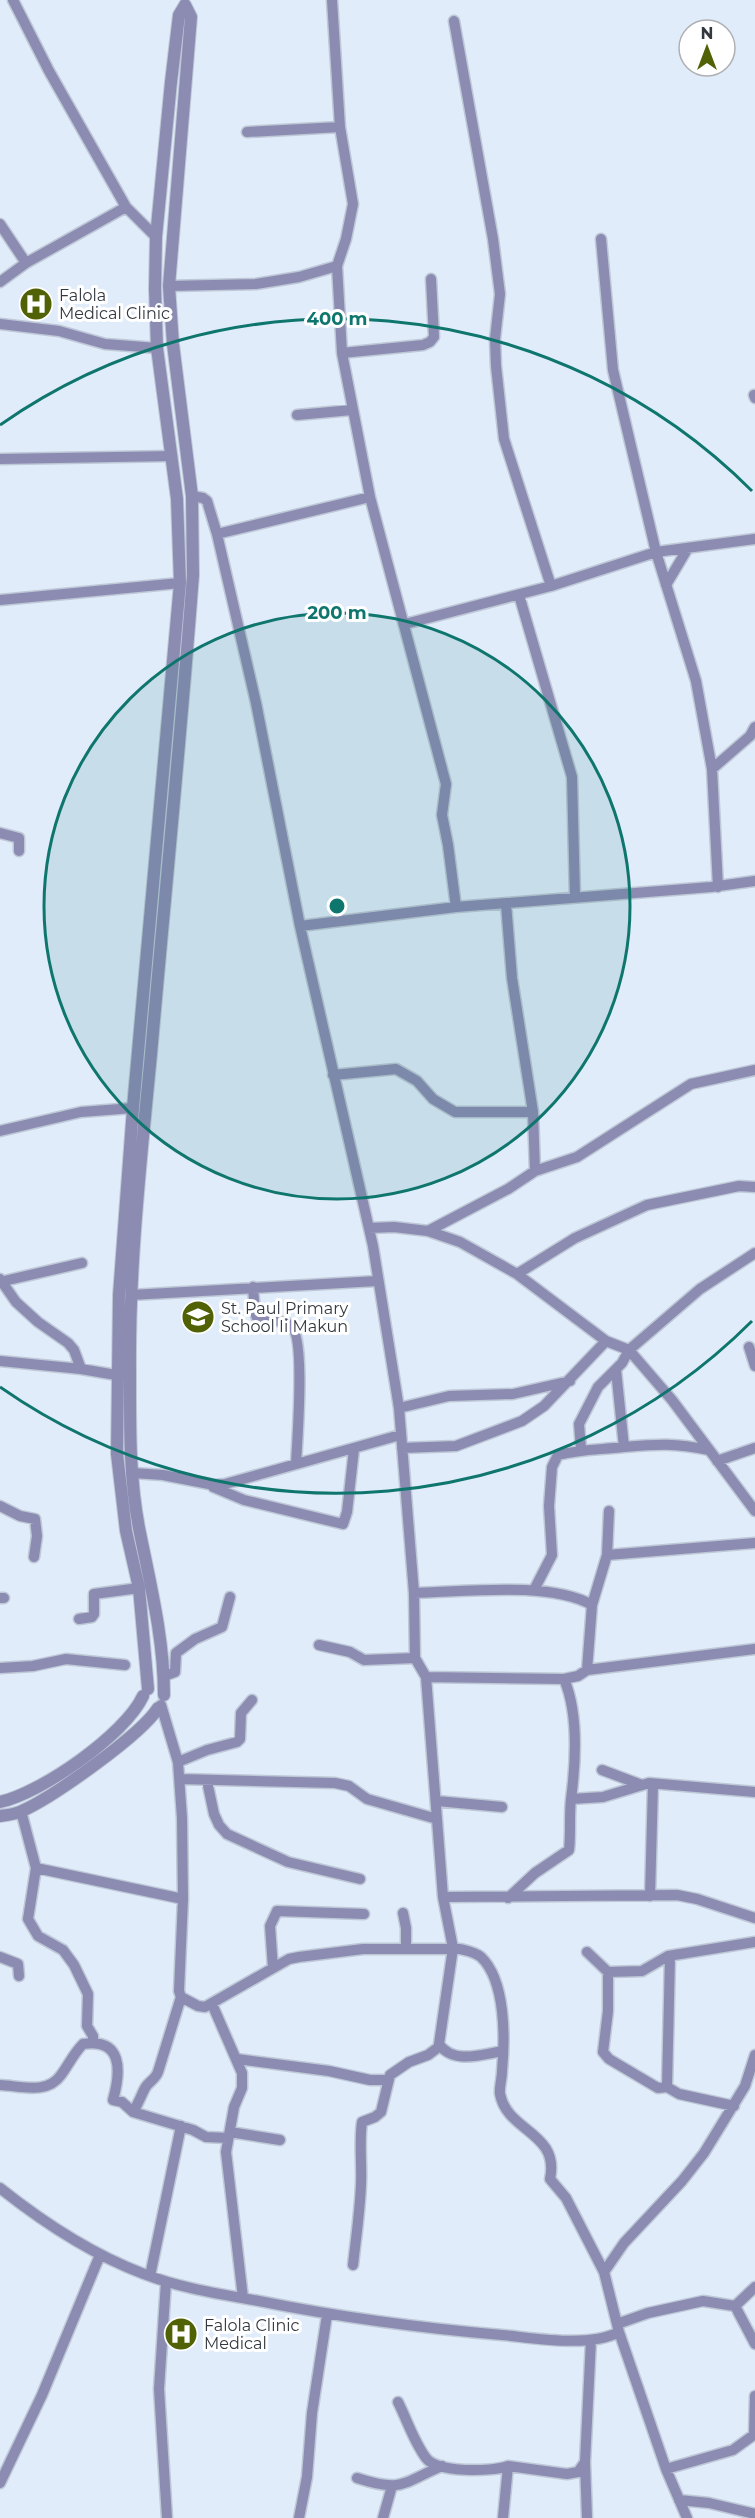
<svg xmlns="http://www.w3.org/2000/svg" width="755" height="2518" font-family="Montserrat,sans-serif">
<rect width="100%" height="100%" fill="#e1ecfb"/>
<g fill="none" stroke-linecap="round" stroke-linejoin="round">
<defs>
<path id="minor" d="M13,0L49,71L126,207L156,237
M332,0L340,127L353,204L346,239L337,266L342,353L370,497L446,784L442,815L448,845L456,907
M454,21L493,239L500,294L495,339L496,366L504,439L551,586
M247,132L340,127
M0,224L26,263
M601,239L613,370L656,552L696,681L712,769L718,887
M0,282L26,263L126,207
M169,286L256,284L299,277L337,266
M0,324L59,331L105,344L157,348
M342,353L423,345L430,342L434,337L431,279
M754,395L755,398
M297,415L352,410
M0,459L172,456
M192,496L203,498L207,501L217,534L256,703L300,926L373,1246L399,1408L414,1593L415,1658L426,1677L443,1897L453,1948L439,2044C453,2065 483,2054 503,2051
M217,534L370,497
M666,585L688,548
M519,595L572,777L575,897
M0,600L180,583
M405,624L551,586L656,552L755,539
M712,769L750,736L755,727
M0,833L19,838V851
M506,904L512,978L533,1112L535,1171
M300,926L456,907L711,887L755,881
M333,1075L396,1069L417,1081L433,1099L455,1112H533
M0,1131L81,1112L133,1108
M369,1228L394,1227L428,1231L460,1242L517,1274L606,1341L629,1350L672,1400L755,1511
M428,1231L508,1189L535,1171L577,1157L691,1084L755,1070
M517,1274L575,1238L647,1205L739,1186L755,1187
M0,1279L16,1302L38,1322L68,1343L74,1350L81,1369
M4,1281L82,1263
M253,1287L255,1313L257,1318C267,1322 281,1319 290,1325C306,1334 297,1442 296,1464
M131,1295L377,1281
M749,1347L755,1366
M0,1361L81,1369L116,1375
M616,1370L624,1447
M399,1408L449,1396L513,1394L570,1381
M402,1448L456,1446L522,1421L544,1406L606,1341
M581,1449L579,1424L598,1387L622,1363L629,1350L700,1289L755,1253
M717,1461L755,1448
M133,1473L163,1475L214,1485L225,1484L400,1435
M214,1485L213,1487L244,1500L343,1524L347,1512L354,1449
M0,1506L20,1516L35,1519L37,1536L34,1557
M607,1555L755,1543
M534,1590L552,1555L549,1506L552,1467L558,1455C583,1449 599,1450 624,1447C658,1444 675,1443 709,1450
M414,1593C464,1592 549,1581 592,1605
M0,1598H4
M79,1619L92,1617L94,1614V1594L139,1588
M319,1645L350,1652L364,1660L415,1658
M0,1668L33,1666L66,1659L125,1665
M587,1670L592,1605L607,1555L609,1511
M164,1676L175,1672L176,1653L195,1639L222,1627L230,1597
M426,1677L564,1679L578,1676L587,1670L755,1649
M161,1705L178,1762L182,1818L183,1899L179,1991L181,1997L198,2006L205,2007L289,1959L299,1957L363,1949H460C468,1951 475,1952 481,1957C506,1981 505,2039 502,2071C502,2079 499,2087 500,2094C507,2132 560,2132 550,2179L566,2198L604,2272L619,2332L666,2469L687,2518
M178,1762L207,1750L237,1742L240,1739L241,1713L252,1700
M602,1770L642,1785
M180,1779L335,1783L349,1786L367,1799L437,1819
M207,1781L214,1814L219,1825L227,1834L288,1862L360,1879
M571,1799L603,1797L649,1783L755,1792
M437,1801L502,1807
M21,1811L36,1868L28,1919L38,1936L63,1950L74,1965L88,1994L87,2026L93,2036V2042
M36,1868L183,1899
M650,1896L653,1784
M443,1897L677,1895L697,1899L755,1918
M508,1898L535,1873L569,1850C571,1833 569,1816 571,1799C576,1761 579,1714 564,1679
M403,1913L406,1928V1949
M587,1952L608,1972L642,1971L668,1956L755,1942
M670,1956L667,2087L679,2094L734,2106
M0,1957L18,1964L19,1976
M273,1968L270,1926L277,1911L364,1914
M608,1972V2011L603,2052L609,2059L658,2088L667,2087
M212,2004L242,2073V2088L234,2107L226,2152L243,2298
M237,2059L329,2071L370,2080H387
M0,2085C21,2086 47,2095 61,2075C69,2064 74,2053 83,2044C123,2038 121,2071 113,2100L122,2102L133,2112L193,2130L206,2137L228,2138
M133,2112C138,2104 141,2096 145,2088C148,2082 155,2080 158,2072L181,1997
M230,2132L280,2140
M0,2188C44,2223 91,2254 144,2274C180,2288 220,2294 259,2301C339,2317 420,2328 502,2335C535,2338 589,2348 619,2332
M353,2265C356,2238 360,2211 361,2184C362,2163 359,2142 362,2122L375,2117L381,2112L390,2075L409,2062L428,2055L440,2046
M604,2272L624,2243L682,2181L704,2153L745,2086L755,2055
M150,2276L181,2126
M166,2282L159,2389L167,2518
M735,2306L755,2287
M617,2324L648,2313L703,2301L735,2306L755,2344
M398,2402C407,2420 414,2442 426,2458C437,2473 492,2472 508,2466L567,2474L578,2472L585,2462
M754,2434L755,2396
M666,2469L733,2450L755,2434
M357,2478C403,2493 402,2483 442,2466
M0,2483L42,2395L100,2255
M679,2500L709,2503L755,2514
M299,2518L307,2477L312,2413L327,2315
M383,2518L392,2486
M503,2518L508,2466
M587,2518L585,2462L591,2340"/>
<path id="tertiary" d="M148,1689L139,1588L126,1531L117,1454L119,1295L133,1108L180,583L177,499L157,348L155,289L156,237L171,82L179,15L185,5
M164,1695C164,1638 150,1583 139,1528C129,1476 130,1422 130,1370C129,1264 141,1159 151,1054C165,895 181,735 193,575L192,496L173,344L169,286L191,17L185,5
M0,1802C41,1793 125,1735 143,1696
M0,1816C7,1815 16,1814 22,1811C53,1797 141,1735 158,1708"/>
</defs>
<use href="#minor" stroke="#bec8d6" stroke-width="13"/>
<use href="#tertiary" stroke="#bec8d6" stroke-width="14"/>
<use href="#minor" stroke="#8c8cb3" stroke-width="10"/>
<use href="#tertiary" stroke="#8c8cb3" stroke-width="12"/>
</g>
<circle cx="337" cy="906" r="293" fill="#0f766e" fill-opacity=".12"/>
<g fill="none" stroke="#0f766e" stroke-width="3">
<circle cx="337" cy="906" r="293"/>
<path d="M752 1321A587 587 0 0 1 0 1387M0 425A587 587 0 0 1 752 491"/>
</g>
<defs>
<symbol id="hospital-disc" viewBox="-11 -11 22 22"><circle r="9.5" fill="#506106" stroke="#fff"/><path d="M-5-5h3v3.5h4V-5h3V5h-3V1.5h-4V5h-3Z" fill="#fff"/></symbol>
<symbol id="school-disc" viewBox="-11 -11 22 22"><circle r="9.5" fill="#506106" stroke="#fff"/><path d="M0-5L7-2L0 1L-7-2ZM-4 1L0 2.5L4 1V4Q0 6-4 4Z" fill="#fff"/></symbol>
</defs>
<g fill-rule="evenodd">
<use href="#hospital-disc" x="17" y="285" width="38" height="38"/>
<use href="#school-disc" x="179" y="1298" width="38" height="38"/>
<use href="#hospital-disc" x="162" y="2315" width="38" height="38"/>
</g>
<g text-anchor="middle" stroke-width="6" stroke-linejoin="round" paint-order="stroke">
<g font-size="16" fill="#343940" stroke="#fff" text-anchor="start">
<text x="59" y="301">Falola<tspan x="59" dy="18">Medical Clinic</tspan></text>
<text x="221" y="1314">St. Paul Primary<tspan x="221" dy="18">School Ii Makun</tspan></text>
<text x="204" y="2331">Falola Clinic<tspan x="204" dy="18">Medical</tspan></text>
</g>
</g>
<circle cx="337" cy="906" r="9" fill="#0f766e" stroke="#fff" stroke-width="3"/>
<g font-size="18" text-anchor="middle" font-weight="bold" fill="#0f766e" stroke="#fff" stroke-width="6" stroke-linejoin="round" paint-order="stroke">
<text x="337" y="325">400 m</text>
<text x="337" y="619">200 m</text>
</g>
<g transform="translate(707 48)"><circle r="28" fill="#ffffff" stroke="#aeb0b3" stroke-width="1.5"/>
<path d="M0-4.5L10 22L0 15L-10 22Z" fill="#506106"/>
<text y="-9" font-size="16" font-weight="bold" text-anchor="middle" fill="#343940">N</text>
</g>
</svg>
